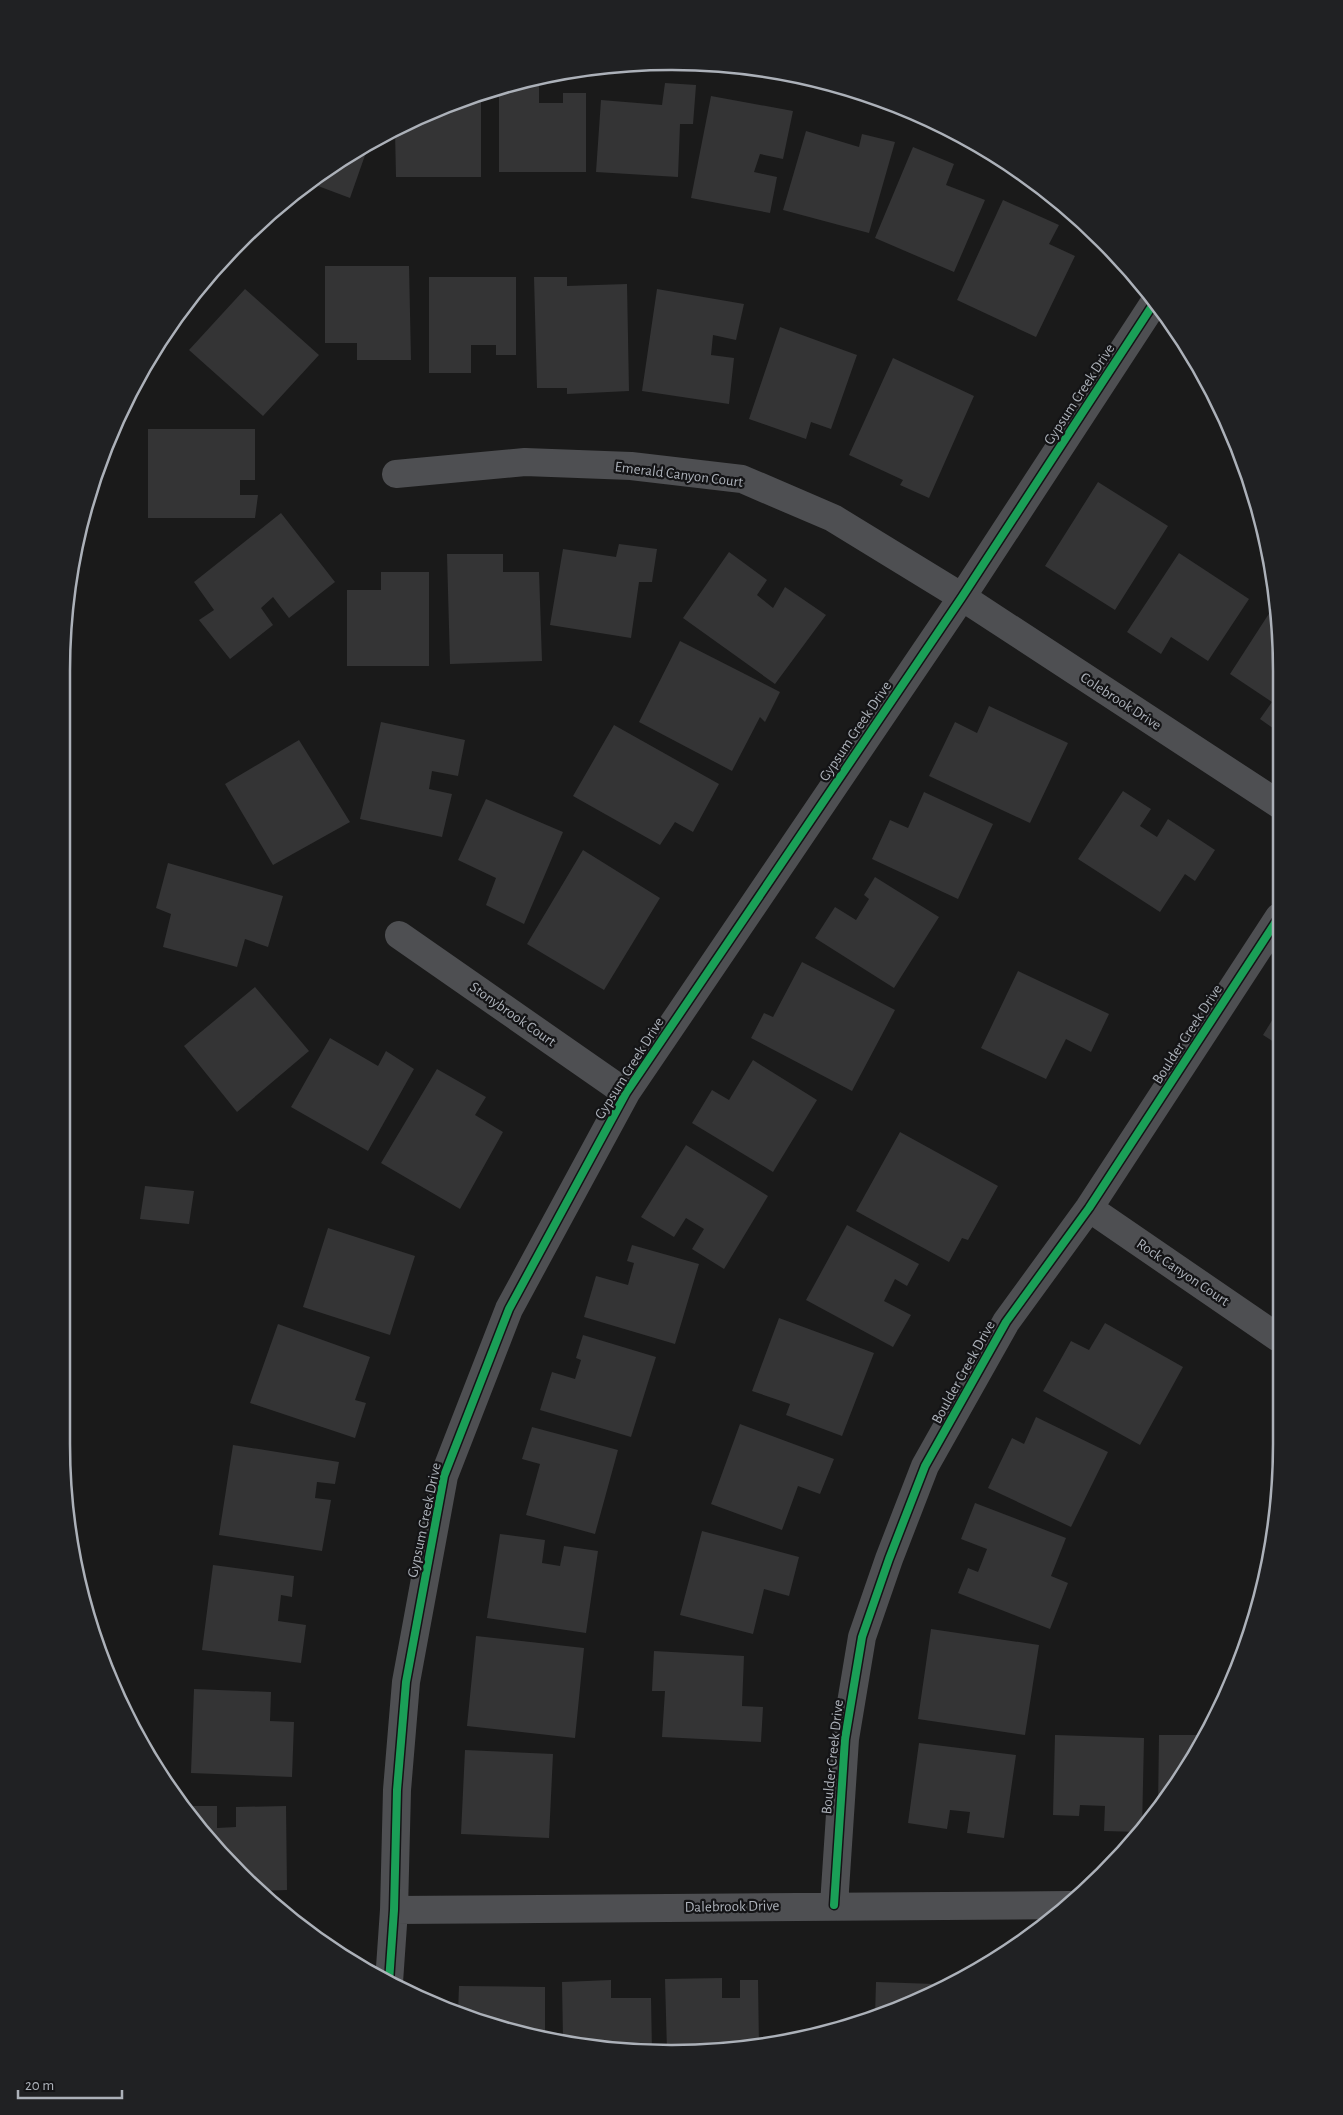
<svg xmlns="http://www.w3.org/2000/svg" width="1343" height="2115" font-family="'Alegreya Sans',sans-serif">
<rect width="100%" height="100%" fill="#1a1a1a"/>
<path fill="#343435" d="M539,79V103H563V93H586V172H499V88Z
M665,83L696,85L693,124H680L678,177L596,172L601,100L662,105Z
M481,92V177H396L395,130Z
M711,96L793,111L783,159L760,154L754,172L777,177L770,213L691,198Z
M806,131L859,147L862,134L895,142L869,233L783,210Z
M370,141L350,198L310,183L367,143Z
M913,147L954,164L946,185L985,200L954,272L875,238Z
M1003,200L1059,225L1049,244L1075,256L1036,337L957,300Z
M325,266H409L411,360H357V343H325Z
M429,277H516V355H496V345H471V373H429Z
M534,277H567V286L627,284L629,391L567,394V388H537Z
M245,289L319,355L263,416L189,350Z
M657,289L744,304L736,340L713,335L711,355L734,358L729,404L642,391Z
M780,327L857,355L831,429L811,422L806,439L749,419Z
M893,358L974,396L929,498L900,485L903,480L849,455Z
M148,429H255V480H240V495H258L255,518H148Z
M1098,482L1168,526L1115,610L1045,566Z
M281,513L335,582L289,618L273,597L261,608L273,625L230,659L199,620L214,610L194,582Z
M619,544L657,549L652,582H639L631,638L550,625L563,549L616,557Z
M729,552L767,580L757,595L773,608L785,587L826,615L775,684L683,618Z
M1179,553L1249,599L1208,661L1171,637L1161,654L1127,632Z
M447,554H503V572H539L542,661L450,664Z
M381,572H429V666H347V590H381Z
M1270,612L1278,617L1280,631V733L1260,719L1272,702L1230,674Z
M680,641L780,692L765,722L760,717L732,771L639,722Z
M989,706L1068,743L1030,823L929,776L955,722L977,733Z
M381,722L465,740L458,776L432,771L429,789L452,794L442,837L360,819Z
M614,725L719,784L693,832L675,822L660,845L573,796Z
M299,740L350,822L273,865L225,784Z
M1123,791L1151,809L1140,826L1157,837L1168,819L1215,850L1195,881L1185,874L1160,912L1078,859Z
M924,792L993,824L958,899L872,859L890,820L908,828Z
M486,799L563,832L524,924L486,905L496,878L458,860Z
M583,850L660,898L604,990L527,944Z
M168,863L283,896L268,947L245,939L237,967L163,947L171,914L156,908Z
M875,877L939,917L894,988L815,938L835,907L856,920L869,899L864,895Z
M802,962L895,1010L852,1091L751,1038L764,1013L773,1017Z
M1018,971L1109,1014L1091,1052L1066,1039L1046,1079L981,1048Z
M255,987L309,1051L237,1112L184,1046Z
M1279,1009V1045L1263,1035Z
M330,1038L378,1066L386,1051L414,1069L368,1151L291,1107Z
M753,1060L817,1100L773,1172L692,1123L712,1090L729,1100Z
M437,1069L486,1097L475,1115L503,1132L460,1209L381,1163Z
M900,1132L998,1186L968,1240L962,1238L949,1262L856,1211Z
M686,1145L768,1196L724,1269L692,1249L704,1229L686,1218L674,1237L641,1217Z
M145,1186L194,1191L189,1224L140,1219Z
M847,1225L919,1264L907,1286L895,1279L884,1301L911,1315L893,1347L806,1300Z
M328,1228L415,1256L390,1335L303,1307Z
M632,1245L699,1264L675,1344L584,1317L596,1276L628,1285L634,1263L627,1261Z
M779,1318L874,1353L842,1436L786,1415L790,1404L752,1391Z
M1105,1323L1183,1367L1140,1445L1043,1391L1071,1341L1089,1350Z
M278,1324L370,1357L355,1400L366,1403L355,1438L250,1403Z
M583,1335L656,1357L631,1437L540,1410L552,1372L575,1379L581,1360L576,1358Z
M1036,1417L1108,1452L1071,1527L988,1488L1012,1438L1024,1444Z
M740,1424L834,1459L820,1494L798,1486L782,1530L711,1504Z
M532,1427L618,1450L595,1534L526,1515L540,1464L522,1459Z
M233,1445L339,1462L335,1484L317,1482L315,1498L331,1500L322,1551L219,1535Z
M975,1503L1066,1538L1051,1576L1068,1583L1050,1629L958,1593L968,1568L978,1572L987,1549L961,1539Z
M702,1531L799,1557L789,1596L764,1589L753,1634L680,1615Z
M500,1534L545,1540L542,1563L560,1566L564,1546L598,1551L586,1633L487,1618Z
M213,1565L294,1576L292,1597L281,1595L278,1621L306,1625L301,1663L202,1650Z
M931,1629L1039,1645L1025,1735L918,1719Z
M476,1636L584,1648L575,1738L467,1726Z
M654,1651L744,1656L742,1706L763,1707L761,1742L662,1737L665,1691H652Z
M194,1689L271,1692L270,1721L294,1722L292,1777L191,1773Z
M1055,1735L1144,1738L1142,1830L1140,1832L1104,1831L1105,1806L1080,1805L1079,1816L1053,1815Z
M1159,1735H1202L1158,1810Z
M919,1743L1016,1755L1004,1838L967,1833L970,1812L950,1810L947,1829L908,1823Z
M465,1750L553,1754L549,1838L461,1834Z
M184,1806H217V1828L236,1827V1807L286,1806L287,1890L258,1891L240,1875Z
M722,1978V1998H740V1980H758L759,2047L667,2051L665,1979Z
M611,1980V1998H651L652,2052H632L563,2039L562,1982Z
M876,1982L935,1984L934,1993L875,2016Z
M459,1986L545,1987V2035L475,2021L458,2014Z"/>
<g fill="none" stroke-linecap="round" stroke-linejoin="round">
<path stroke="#4e4f52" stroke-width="28" d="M396,474L525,462L631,466L742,479L833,518L962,597L1280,805
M399,935L626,1093
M1089,1208L1277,1337
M834,1905L845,1739L862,1637L889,1559L925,1466L1006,1322L1089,1208L1279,917
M394,1910L1070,1905
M389,1982L394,1910L397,1790L406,1682L444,1476L509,1309L626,1093L962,597L1154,303"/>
<defs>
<path id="cycleway" d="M834,1905L845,1739L862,1637L889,1559L925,1466L1006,1322L1089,1208L1279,917
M389,1982L394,1910L397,1790L406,1682L444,1476L509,1309L626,1093L962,597L1154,303"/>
</defs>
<use href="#cycleway" stroke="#141416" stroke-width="11"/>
<use href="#cycleway" stroke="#1a9f57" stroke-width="8"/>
</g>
<g text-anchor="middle" stroke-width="4.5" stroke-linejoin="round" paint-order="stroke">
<g font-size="15" fill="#acb1b9" stroke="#141416">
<text transform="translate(1079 394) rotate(-57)" y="5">Gypsum Creek Drive</text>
<text transform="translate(679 474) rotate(7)" y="5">Emerald Canyon Court</text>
<text transform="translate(1121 701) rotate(33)" y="5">Colebrook Drive</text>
<text transform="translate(855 731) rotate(-56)" y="5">Gypsum Creek Drive</text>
<text transform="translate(513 1014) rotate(35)" y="5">Stonybrook Court</text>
<text transform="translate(1187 1034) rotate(-57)" y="5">Boulder Creek Drive</text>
<text transform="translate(629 1068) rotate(-58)" y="5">Gypsum Creek Drive</text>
<text transform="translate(1183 1272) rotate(34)" y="5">Rock Canyon Court</text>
<text transform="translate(963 1372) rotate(-61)" y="5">Boulder Creek Drive</text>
<text transform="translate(424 1520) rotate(-78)" y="5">Gypsum Creek Drive</text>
<text transform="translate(832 1757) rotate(-84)" y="5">Boulder Creek Drive</text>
<text transform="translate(732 1906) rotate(-1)" y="5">Dalebrook Drive</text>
</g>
</g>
<path d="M0 0H1343V2115H0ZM671 70H672A601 601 0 0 1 1273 671V1444A601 601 0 0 1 672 2045H671A601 601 0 0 1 70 1444V671A601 601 0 0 1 671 70Z" fill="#202123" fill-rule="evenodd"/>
<path fill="none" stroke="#acb1b9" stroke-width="2.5" d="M671 70H672A601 601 0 0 1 1273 671V1444A601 601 0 0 1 672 2045H671A601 601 0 0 1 70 1444V671A601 601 0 0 1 671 70Z"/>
<path d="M18 2090v8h104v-8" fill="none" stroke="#acb1b9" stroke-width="2.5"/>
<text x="25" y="2090" font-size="15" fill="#acb1b9" stroke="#141416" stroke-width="4" paint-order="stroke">20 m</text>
</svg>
